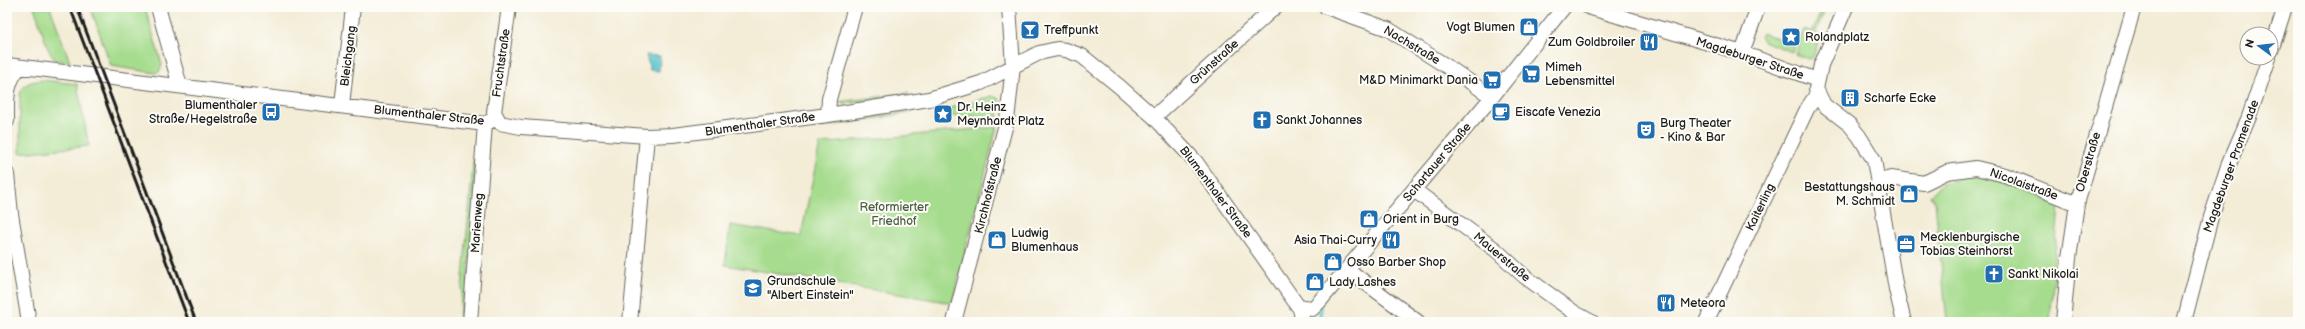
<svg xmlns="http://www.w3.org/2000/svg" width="2305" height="329" font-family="'Balsamiq Sans',sans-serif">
<rect width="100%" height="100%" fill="#fdfcf7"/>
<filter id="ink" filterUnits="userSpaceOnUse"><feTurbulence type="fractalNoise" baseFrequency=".025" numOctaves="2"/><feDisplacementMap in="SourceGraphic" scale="8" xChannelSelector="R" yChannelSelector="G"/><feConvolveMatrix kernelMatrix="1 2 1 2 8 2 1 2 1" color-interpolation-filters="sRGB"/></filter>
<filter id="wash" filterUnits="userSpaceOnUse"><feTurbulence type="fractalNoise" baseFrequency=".012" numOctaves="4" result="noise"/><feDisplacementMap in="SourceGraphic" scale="16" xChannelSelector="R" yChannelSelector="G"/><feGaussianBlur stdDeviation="0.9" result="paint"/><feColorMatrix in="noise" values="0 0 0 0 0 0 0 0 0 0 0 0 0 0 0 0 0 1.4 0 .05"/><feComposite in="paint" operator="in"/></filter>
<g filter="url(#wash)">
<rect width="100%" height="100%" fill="#f3ecd6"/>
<path fill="#a6dc8d" stroke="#617c54" d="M34,7H50L70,62L55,60L48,49Z
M96,7H145L162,65L159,72L155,73L111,66L91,9Z
M1823,7H1826L1815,34L1821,36L1813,57L1808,59L1795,54L1804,29L1812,32Z
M1762,33L1778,38L1777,40L1794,46L1792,52L1763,41L1760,37Z
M43,80L77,84L89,146L20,153V94C24,82 31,82 43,80Z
M908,93L909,96L845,104L838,102Z
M992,96L1000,99L998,117L952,116L936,112Z
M909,111V113L817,128V124Z
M997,127L952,303L725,265L730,225L801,236L820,144Z
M478,140L466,307L462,309L461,322H459L475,143Z
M1975,176L2003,182L2059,204L2050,322H1947L1935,202L1930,196L1942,183Z"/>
<path fill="#56c4cc" stroke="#397074" d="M646,55L660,56L659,71L650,70Z"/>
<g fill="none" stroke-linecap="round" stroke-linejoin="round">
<path stroke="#56c4cc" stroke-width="3.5" d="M1319,322L1321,308"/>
</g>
</g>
<g filter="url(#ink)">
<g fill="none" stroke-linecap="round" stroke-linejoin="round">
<defs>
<path id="minor" d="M158,7L180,86
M509,7L494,112L500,123L521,127L647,136L673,135L828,115L929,99L981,83L1039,53L1057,49L1066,50L1082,56L1120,87L1154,117L1196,162L1300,309L1303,322
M1326,7L1388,29L1454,71L1492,97
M1588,7L1742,53L1817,80
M1846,7L1821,65L1816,89L1824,105L1850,125L1859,136L1874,160L1896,289L1904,322
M2271,51L2285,7
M1742,53L1758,7
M7,65L485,124L496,118
M342,105L353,7
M828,115L829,99L855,7
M1154,117L1275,7
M7,121C7,101 5,82 20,67
M7,174L11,214L29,322
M1879,181L1891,178L1924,183L1947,172L1976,168L2005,175L2077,204
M1414,190L1496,250L1524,276L1575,313L1592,322
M1347,269L1418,322
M1306,307L1312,309L1319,302L1492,97L1564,7
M470,322L485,124
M630,322L647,136
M954,322L1007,120L1013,66L1009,7
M1706,322L1807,109L1817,94
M2063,322L2069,258L2077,204L2134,7
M2184,322L2211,217L2228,166L2249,117L2269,58"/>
</defs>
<use href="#minor" stroke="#67655d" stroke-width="16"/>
<use href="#minor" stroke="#fff" stroke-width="14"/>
<path stroke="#1c1c1c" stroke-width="3" d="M70,7L189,322
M77,7L196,322"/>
</g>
</g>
<defs>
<symbol id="shop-square" viewBox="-11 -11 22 22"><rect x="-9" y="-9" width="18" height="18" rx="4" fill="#1f6fb2" stroke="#fdfcf7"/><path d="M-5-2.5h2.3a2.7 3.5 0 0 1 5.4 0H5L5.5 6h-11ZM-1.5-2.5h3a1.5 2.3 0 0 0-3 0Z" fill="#fff"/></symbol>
<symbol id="bar-square" viewBox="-11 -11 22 22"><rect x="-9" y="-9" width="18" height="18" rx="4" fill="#1f6fb2" stroke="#fdfcf7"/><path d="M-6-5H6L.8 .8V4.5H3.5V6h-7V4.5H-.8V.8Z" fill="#fff"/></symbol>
<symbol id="sight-square" viewBox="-11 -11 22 22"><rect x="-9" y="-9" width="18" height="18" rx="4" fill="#1f6fb2" stroke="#fdfcf7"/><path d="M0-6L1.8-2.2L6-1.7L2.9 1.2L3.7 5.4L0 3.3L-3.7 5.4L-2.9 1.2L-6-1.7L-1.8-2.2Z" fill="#fff"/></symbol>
<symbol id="restaurant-square" viewBox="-11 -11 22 22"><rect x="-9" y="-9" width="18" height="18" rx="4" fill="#1f6fb2" stroke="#fdfcf7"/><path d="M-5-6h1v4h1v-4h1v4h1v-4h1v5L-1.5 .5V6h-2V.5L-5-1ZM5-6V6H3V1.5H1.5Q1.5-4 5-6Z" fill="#fff"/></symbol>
<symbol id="supermarket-square" viewBox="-11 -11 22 22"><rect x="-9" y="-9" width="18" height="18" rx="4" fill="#1f6fb2" stroke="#fdfcf7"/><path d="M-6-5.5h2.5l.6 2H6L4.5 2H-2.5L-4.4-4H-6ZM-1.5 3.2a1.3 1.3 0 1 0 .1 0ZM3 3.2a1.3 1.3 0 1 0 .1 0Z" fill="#fff"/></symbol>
<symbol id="building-square" viewBox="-11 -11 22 22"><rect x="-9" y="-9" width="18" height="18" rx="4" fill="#1f6fb2" stroke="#fdfcf7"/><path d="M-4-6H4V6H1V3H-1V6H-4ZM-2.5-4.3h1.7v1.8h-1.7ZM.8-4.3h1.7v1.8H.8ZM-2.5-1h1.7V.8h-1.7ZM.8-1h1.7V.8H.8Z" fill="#fff"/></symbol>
<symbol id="bus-square" viewBox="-11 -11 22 22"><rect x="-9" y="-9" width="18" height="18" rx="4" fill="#1f6fb2" stroke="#fdfcf7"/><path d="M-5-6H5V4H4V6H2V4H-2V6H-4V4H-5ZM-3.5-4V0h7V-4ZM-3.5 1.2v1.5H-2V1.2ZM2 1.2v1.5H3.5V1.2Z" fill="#fff"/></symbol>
<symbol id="cafe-square" viewBox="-11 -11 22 22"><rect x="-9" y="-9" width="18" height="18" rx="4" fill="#1f6fb2" stroke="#fdfcf7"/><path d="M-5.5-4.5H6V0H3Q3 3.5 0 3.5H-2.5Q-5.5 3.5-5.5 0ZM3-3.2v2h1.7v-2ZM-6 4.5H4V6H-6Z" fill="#fff"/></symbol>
<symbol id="church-square" viewBox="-11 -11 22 22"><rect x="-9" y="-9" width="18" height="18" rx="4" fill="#1f6fb2" stroke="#fdfcf7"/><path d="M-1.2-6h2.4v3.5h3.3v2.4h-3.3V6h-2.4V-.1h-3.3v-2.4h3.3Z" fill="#fff"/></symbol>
<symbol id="theatre-square" viewBox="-11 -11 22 22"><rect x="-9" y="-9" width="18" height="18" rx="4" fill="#1f6fb2" stroke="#fdfcf7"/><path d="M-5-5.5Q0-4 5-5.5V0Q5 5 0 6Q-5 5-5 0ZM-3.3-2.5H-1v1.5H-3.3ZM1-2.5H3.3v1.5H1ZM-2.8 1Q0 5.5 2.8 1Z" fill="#fff"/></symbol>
<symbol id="office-square" viewBox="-11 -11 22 22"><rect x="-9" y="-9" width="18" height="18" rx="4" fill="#1f6fb2" stroke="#fdfcf7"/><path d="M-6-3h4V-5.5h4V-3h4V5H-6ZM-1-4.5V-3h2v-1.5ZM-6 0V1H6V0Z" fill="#fff"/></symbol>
<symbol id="school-square" viewBox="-11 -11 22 22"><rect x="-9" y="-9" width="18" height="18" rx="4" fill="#1f6fb2" stroke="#fdfcf7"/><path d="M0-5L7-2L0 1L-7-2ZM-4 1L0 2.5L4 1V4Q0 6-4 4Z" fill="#fff"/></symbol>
</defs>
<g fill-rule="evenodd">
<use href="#shop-square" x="1518" y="16" width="22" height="22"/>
<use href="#bar-square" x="1019" y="19" width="22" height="22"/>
<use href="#sight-square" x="1780" y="26" width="22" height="22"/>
<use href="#restaurant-square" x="1638" y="31" width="22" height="22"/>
<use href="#supermarket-square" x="1520" y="63" width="22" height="22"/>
<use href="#supermarket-square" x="1481" y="69" width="22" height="22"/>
<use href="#building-square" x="1839" y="87" width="22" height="22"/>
<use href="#bus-square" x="260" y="101" width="22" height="22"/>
<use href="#cafe-square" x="1490" y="101" width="22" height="22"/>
<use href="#sight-square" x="932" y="103" width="22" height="22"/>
<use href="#church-square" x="1251" y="109" width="22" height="22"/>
<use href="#theatre-square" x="1635" y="119" width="22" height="22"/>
<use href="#shop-square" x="1898" y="183" width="22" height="22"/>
<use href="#shop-square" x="1358" y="208" width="22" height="22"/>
<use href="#shop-square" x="986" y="229" width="22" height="22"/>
<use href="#restaurant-square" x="1380" y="229" width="22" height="22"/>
<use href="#office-square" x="1895" y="233" width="22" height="22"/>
<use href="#shop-square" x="1322" y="251" width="22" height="22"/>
<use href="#church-square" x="1983" y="263" width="22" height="22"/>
<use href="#shop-square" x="1304" y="271" width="22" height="22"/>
<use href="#school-square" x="742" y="277" width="22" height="22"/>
<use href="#restaurant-square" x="1655" y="292" width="22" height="22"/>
</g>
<g text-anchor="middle" stroke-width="4" stroke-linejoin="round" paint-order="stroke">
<g font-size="12" fill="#1c1c1c" stroke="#fdfcf7" text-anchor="start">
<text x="1515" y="31" text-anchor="end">Vogt Blumen</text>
<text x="1044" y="34">Treffpunkt</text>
<text x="1805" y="41">Rolandplatz</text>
<text x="1635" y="46" text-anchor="end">Zum Goldbroiler</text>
<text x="1545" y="71">Mimeh<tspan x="1545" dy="14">Lebensmittel</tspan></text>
<text x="1478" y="84" text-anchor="end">M&amp;D Minimarkt Dania</text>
<text x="1864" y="102">Scharfe Ecke</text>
<text x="257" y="109" text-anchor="end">Blumenthaler<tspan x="257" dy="14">Straße/Hegelstraße</tspan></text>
<text x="957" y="111">Dr. Heinz<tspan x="957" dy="14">Meynhardt Platz</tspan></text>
<text x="1515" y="116">Eiscafe Venezia</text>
<text x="1276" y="124">Sankt Johannes</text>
<text x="1660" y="127">Burg Theater<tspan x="1660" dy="14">- Kino &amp; Bar</tspan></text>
<text x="1895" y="191" text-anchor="end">Bestattungshaus<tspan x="1895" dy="14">M. Schmidt</tspan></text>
<text x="1383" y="223">Orient in Burg</text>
<text x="1011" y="237">Ludwig<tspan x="1011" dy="14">Blumenhaus</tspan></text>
<text x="1920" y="241">Mecklenburgische<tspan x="1920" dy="14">Tobias Steinhorst</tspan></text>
<text x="1377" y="244" text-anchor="end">Asia Thai-Curry</text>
<text x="1347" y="266">Osso Barber Shop</text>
<text x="2008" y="278">Sankt Nikolai</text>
<text x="767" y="285">Grundschule<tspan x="767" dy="14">"Albert Einstein"</tspan></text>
<text x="1329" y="286">Lady Lashes</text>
<text x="1680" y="307">Meteora</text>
</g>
<g font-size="12" fill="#1c1c1c" stroke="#fdfcf7">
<text transform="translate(1412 45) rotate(31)" y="4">Nachstraße</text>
<text transform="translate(348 56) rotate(-83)" y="4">Bleichgang</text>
<text transform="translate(1750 58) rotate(18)" y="4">Magdeburger Straße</text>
<text transform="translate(1214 62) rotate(-42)" y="4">Grünstraße</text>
<text transform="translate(501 63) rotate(-82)" y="4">Fruchtstraße</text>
<text transform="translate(429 115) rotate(6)" y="4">Blumenthaler Straße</text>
<text transform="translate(760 124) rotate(-8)" y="4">Blumenthaler Straße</text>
<text transform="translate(1437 162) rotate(-50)" y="4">Schartauer Straße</text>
<text transform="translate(2088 162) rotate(-74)" y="4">Oberstraße</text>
<text transform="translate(2231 166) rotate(-70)" y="4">Magdeburger Promenade</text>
<text transform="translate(2024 184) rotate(20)" y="4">Nicolaistraße</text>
<text transform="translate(1216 192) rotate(53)" y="4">Blumenthaler Straße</text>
<text transform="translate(988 195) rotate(-76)" y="4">Kirchhofstraße</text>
<text transform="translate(1760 207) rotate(-64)" y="4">Kaiterling</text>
<text transform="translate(477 223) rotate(-86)" y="4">Marienweg</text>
<text transform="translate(1502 257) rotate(40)" y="4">Mauerstraße</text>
</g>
<g font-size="12" fill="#4c5f44" stroke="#fdfcf7">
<text x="894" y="211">Reformierter<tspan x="894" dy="14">Friedhof</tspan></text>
</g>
</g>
<rect width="2305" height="329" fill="none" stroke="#fdfcf7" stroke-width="24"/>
<g transform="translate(2259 46) rotate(285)"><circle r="19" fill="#fdfcf7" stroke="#a3a29f"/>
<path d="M0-3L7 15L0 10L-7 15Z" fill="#1f6fb2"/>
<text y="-6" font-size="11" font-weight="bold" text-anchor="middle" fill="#1c1c1c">N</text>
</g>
</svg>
